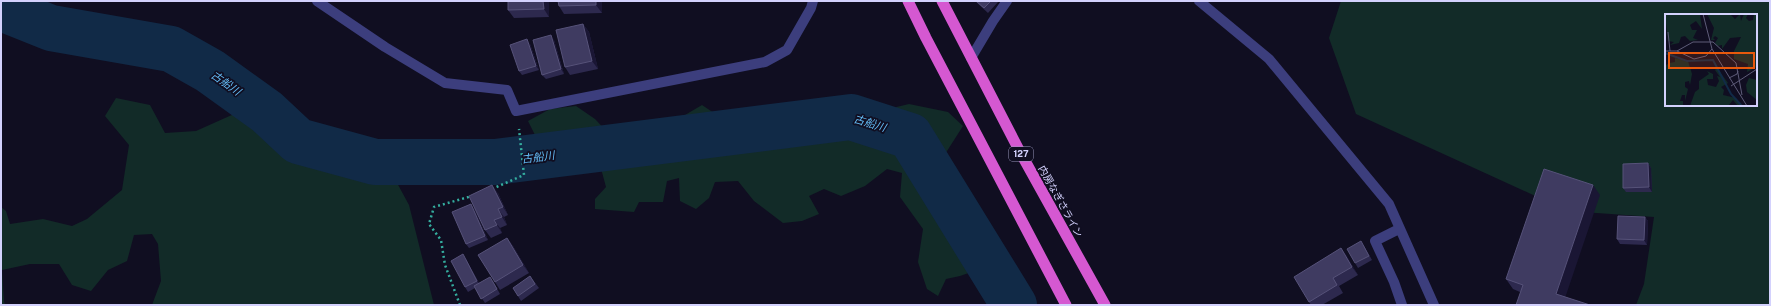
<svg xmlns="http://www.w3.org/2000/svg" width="1771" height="306" font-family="'Public Sans','Noto Sans JP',sans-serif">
<rect width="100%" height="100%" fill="#100e21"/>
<path fill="#122b28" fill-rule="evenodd" d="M1341,1H1770V305H1636L1644,284L1654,217L1568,211L1356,114L1329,38ZM1666,15H1756V105H1666Z
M116,98L150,105L165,133L196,131L234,114L270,108L316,127L333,150L370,168L390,170L409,205L434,305H152L161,281L158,244L152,234L134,235L127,261L108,270L91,291L72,285L59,264H30L2,270L4,301L5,305H1V207L6,211L10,224L43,219L72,226L87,219L122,190L129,145L105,116Z
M909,104L948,112L963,126L940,162L948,191L981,249L977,270L960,276L946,279L938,296L927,289L918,262L923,229L900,197L902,173L887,169L865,186L841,196L824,189L809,196L819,214L802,221L783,223L754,201L738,181L715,182L709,198L696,209L680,201L679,178L667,181L663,202H639L634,212L595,209V199L606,187L596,150L589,137L564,144L538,141L528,121L550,109L576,106L595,119L610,135L663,128L702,105L717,115L752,132L784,122L827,132L864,131L884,110Z"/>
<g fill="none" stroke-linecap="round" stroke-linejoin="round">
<path stroke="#112a47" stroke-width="46" d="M1,8L51,28L171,49L210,71L267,112L298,141L375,162H495L851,117L910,136L1014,305"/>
<path stroke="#34ad9e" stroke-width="2.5" stroke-dasharray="2 3" stroke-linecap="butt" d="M492,189L524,175L519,129
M460,305L445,265L441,240L429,224L434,207L472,196"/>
<path stroke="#3c3e7d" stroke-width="10" d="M971,58L993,21L1007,1"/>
<path stroke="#3c3e7d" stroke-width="10" d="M317,1L385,47L445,83L507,90L516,111L765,62L787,50L811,8L813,1
M1199,1L1269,59L1389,204L1434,305
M1399,229L1375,241L1394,282L1402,305"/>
<path stroke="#d558d1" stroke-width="11" d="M908,1L926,38L1066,305
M942,1L1019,150L1105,305"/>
</g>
<path fill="#2d294e" d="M508,1H549V17L514,18L508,10Z
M558,1H602V13L564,14L559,6Z
M975,1H999L988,13Z
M583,24L589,32L598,69L570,75L565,67Z
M554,40L564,74L546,79L542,75Z
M530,44L539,70L522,75L519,71Z
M1648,163L1651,168L1652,192H1626L1623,188Z
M498,193L508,215L504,217L507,225L500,228L502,233L491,238L485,230Z
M1600,195L1520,292L1513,289L1506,279Z
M474,208L488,240L469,248L466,244Z
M1645,217L1648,221L1647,245L1620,244L1617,239Z
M507,238L513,246L529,273L500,290L495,282Z
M1364,246L1372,260L1358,268L1355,263Z
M1341,248L1358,275L1339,286L1343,293L1322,305H1311L1309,302Z
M466,259L479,283L493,281L500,294L485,303L475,288L468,292L465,287Z
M530,276L539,288L521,301L513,288Z"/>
<path fill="#1a1634" d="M543,1H549V17L544,9Z
M596,1H602V13L596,5Z
M583,24L589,32L598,69L592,61Z
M551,35L554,40L564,74L561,69Z
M527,39L530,44L539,70L536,66Z
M1648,163L1651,168L1652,192L1649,187Z
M492,185L498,193L508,215L503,207Z
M1593,185L1600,195L1563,304L1556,294Z
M471,204L474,208L488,240L485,236Z
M498,209L504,217L507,225L502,217Z
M1645,217L1648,221L1647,245L1644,240Z
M494,220L500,228L502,233L497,225Z
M507,238L513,246L529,273L523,265Z
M1341,248L1347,256L1358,275L1352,267Z
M463,254L466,259L480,285L477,281Z"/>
<path fill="#3f3b61" stroke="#565279" d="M508,1H543L544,9L508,10Z
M558,1H596V5L559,6Z
M976,1H991L984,8Z
M583,24L592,61L565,67L556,30Z
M551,35L561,69L542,75L533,40Z
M527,39L536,66L519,71L510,45Z
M1648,163L1649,187L1623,188V164Z
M1544,169L1593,185L1556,294L1590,305H1516L1523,285L1506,279Z
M492,185L503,207L498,209L502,217L494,220L497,225L485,230L469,196Z
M471,204L485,236L466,244L452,212Z
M1618,216L1645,217L1644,240L1617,239Z
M507,238L523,265L495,282L478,255Z
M1361,241L1369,256L1355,263L1347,249Z
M1341,248L1352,267L1333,278L1337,285L1309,302L1294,277Z
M463,254L477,281L465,287L451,261Z
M530,276L535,284L518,296L513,288Z
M490,277L497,289L481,299L474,286Z"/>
<g text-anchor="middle" stroke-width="3.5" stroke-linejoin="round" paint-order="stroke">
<rect fill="#100e21" stroke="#9896bb" stroke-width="1" x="1009" y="147" width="24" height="14" rx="3"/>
<g font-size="9" font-weight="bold" fill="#d3d1fd">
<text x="1021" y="157">127</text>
</g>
<g font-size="10" fill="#d3d1fd" stroke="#100e21">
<text transform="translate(1061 201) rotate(61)" y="4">内房なぎさライン</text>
</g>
<g font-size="11" font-style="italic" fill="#64bdf7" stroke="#100e21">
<text transform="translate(226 83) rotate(35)" y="4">古船川</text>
<text transform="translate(870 123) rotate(17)" y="4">古船川</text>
<text transform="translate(538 157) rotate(-7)" y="4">古船川</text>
</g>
</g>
<g transform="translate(1665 14)">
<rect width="92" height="92" fill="#100e21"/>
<path d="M0,0H35L37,15L31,7L25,11L27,16H32L28,24L33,26L25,27L20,22L16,23L14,29L5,31L9,28L3,27ZM42,0H65L70,5L75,0L76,7L79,0H83L81,4L84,7L88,6L89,0H92V53L82,58L83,50L69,45V37L76,23L65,24L57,35V31L52,32L50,29L53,24L50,22L48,24L50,26H46L49,14ZM10,44L23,47L27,60L25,71L24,67L20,68V73L23,75L20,87V81H17L15,87H12H18V92H0V52L4,49L10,48ZM52,54L63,69L56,73L59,76L58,81L71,84L77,92H73L68,86L63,92H25L30,78L34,75V67L44,60L42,57L48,60V65H42L43,71L51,73L54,67L52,62L55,63L50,56ZM84,64L92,66V86L82,78L81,71Z" fill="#122b28"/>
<path fill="none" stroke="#112a47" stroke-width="2" d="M0,39L22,47L48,46L66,80L77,92"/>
<path fill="none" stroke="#5e5c79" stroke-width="1" d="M38,0L47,35L82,92M3,18L5,37M0,37H12L28,28H48L71,49L77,81M12,37L29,45L41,42L47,35M64,64L72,60L73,57M66,72L92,55"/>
<path fill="#e8590c" fill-opacity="0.15" stroke="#e8590c" stroke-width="2" d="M4,39H89V54H4Z"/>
<rect width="92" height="92" fill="none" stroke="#d3d1fd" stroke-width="2"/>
</g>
<rect width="1771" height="306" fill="none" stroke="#d3d1fd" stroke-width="4"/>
</svg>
